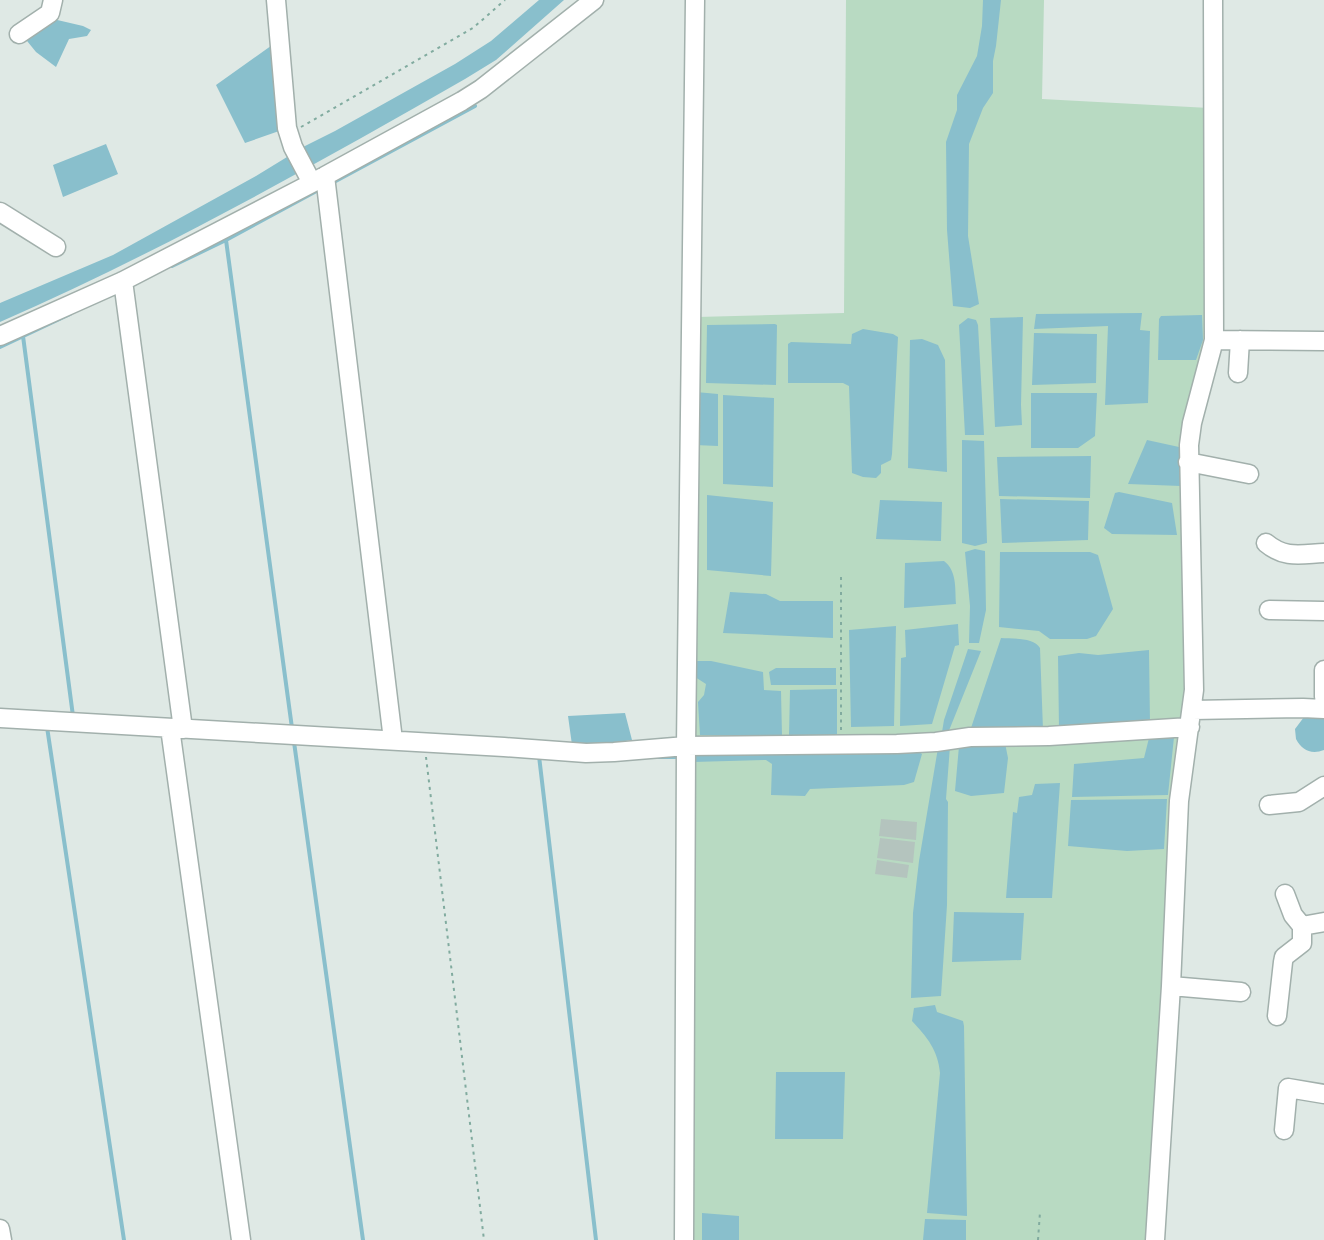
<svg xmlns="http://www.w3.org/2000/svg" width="1324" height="1240" font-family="'Open Sans',sans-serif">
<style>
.green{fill:#b8dac2}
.water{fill:#89bfcc}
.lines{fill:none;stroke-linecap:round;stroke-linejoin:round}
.stream{stroke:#89bfcc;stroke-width:4}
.building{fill:#b4c4be}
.minor-casing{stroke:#a2b0ac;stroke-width:21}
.path{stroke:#81ab9f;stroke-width:2;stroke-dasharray:3 4.5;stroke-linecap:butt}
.minor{stroke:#fff;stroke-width:18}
</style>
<rect width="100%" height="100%" fill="#dfe9e5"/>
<path class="green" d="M846,0H1044L1042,99L1209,108L1207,339L1185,420L1189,691L1185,722L947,735L692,741L697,317L844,313Z
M1182,735L1168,858L1148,1240H688L691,750Z"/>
<path class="water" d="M539,0H564L496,60L465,79C313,166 160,252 0,322V303L113,255L256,176L305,146L335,131L455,64L491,41Z
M983,0H1001L996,46L993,61V93L983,108L969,144L968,236L979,304L970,308L953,306L947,230L946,142L957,110V95L977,56L982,26Z
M53,19L83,26L91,30L87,36L69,39L56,67L36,52L23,36Z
M275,43L282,130L245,143L216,85Z
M106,144L118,174L63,197L53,165Z
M1142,313L1140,330L1150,331L1148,403L1105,405L1108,326L1034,329L1036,314Z
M1202,315L1203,340L1196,360H1158L1159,319L1161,316Z
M1023,317L1021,405L1022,425L995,427L990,318Z
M968,318L976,320L978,325L984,435H965L959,325Z
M775,324L777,325L776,385L706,383L707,325Z
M863,329L893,334L898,337L892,454L891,460L881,465V473L876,478L863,477L852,473L849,386L843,383H788V344L791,342L851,344L852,334Z
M1034,333L1097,334L1096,383L1032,385Z
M922,339L938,345L945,360L947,472L908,468L910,340Z
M696,392L718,394V446L695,445Z
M1031,393H1097L1095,436L1078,448H1031Z
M723,395L774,398L773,487L723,484Z
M962,440L984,441L987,543L975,546L962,543Z
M1147,440L1179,447L1181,486L1128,484Z
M1091,456L1090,498L999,496L997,457Z
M1119,492L1172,503L1177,535L1112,534L1104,528L1115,493Z
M707,495L773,502L771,576L707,570Z
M1000,499L1089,501L1088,540L1002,543Z
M880,500L942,502L941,541L876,539Z
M975,549L985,551L986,610L979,643H969L970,606L965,552Z
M1000,552H1090L1098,555L1113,609L1096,636L1087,639H1050L1039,631L999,627Z
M944,561C957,571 955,588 956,604L904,608L905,563Z
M730,592L766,594L780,601H833V638L723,633Z
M958,624L959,645L955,646L932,724L900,726L901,658L906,657L905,630Z
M896,626L894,726L851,727L849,630Z
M1001,638C1013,639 1034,637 1040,648L1043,730L970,731Z
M968,649L981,651L948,733L942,732L944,720Z
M1149,650L1150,724L1059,729L1058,656L1079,653L1098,655Z
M695,661H711L763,672L764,690L781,691L782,736L700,735L698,702L704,695L706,684L695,677Z
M776,668H836V685H771L769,672Z
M837,689V736H789L790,690Z
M625,713L632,740L599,745H572L568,716Z
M1324,716V750C1311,755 1302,750 1296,739L1295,729L1304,717Z
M1174,737L1168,795L1072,797L1074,764L1144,758L1149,738Z
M1005,743L1008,758L1004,793L971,796L955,791L959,746Z
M950,746L946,799L948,802L947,905L941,996L911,998L913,913L919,861L938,748Z
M693,752H919L922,754L914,782L904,785L810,789L805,796L771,795L772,764L766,760L693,762Z
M1060,783L1052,898H1006L1013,812L1017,813L1019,797L1032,795L1035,784Z
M1167,799L1164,849L1127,851L1068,846L1071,800Z
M954,912L1024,913L1021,960L952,962Z
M935,1005L937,1012L963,1021L964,1026L967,1216L927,1213L940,1073C938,1050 927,1037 912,1021L914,1008Z
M776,1072H845L843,1139H775Z
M702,1213L739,1216V1240H702Z
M925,1219L966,1220V1240H923Z"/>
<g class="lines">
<path class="stream" d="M332,183L475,106
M226,240L292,728
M172,266L226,240L322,188
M23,336L73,716
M0,347L70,314
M47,727L124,1240
M294,742L363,1240
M539,756L596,1240
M659,757H682"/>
</g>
<path class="building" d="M881,819L917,822L916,840L879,836Z
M880,838L915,842L913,863L877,858Z
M877,860L909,865L907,878L875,874Z"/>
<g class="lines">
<g class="minor-casing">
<path id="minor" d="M276,0L287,128L293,147L312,183
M19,34L50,13L53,0
M325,176L393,740
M0,212L56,247
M123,281L183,729
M0,336L123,281L312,183L462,101L481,89L594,0
M1214,340L1324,341
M1238,373L1240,340
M1188,462L1249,474
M1266,543C1285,559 1301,554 1324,553
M1269,610L1324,611
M1324,670V697
M1193,710L1303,708L1324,709
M0,718L504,747L586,753L614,752L686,746L897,744L936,742L970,737L1049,736L1190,727
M170,728L241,1240
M1269,805L1299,802L1324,786
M1285,894L1293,915L1302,926L1324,922
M1171,986L1241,992
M1277,1016L1283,962L1284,957L1302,943V926
M1284,1130L1288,1088L1324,1094
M0,1229L2,1240
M684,1240L686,746L695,0
M1155,1240L1171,986L1179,801L1194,690L1189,445L1192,423L1214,340L1213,0"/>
</g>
<path class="path" d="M301,127L473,28L505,0
M841,730V575
M426,757L484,1240
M1038,1240L1040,1212"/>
<use href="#minor" class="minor"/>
</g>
</svg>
